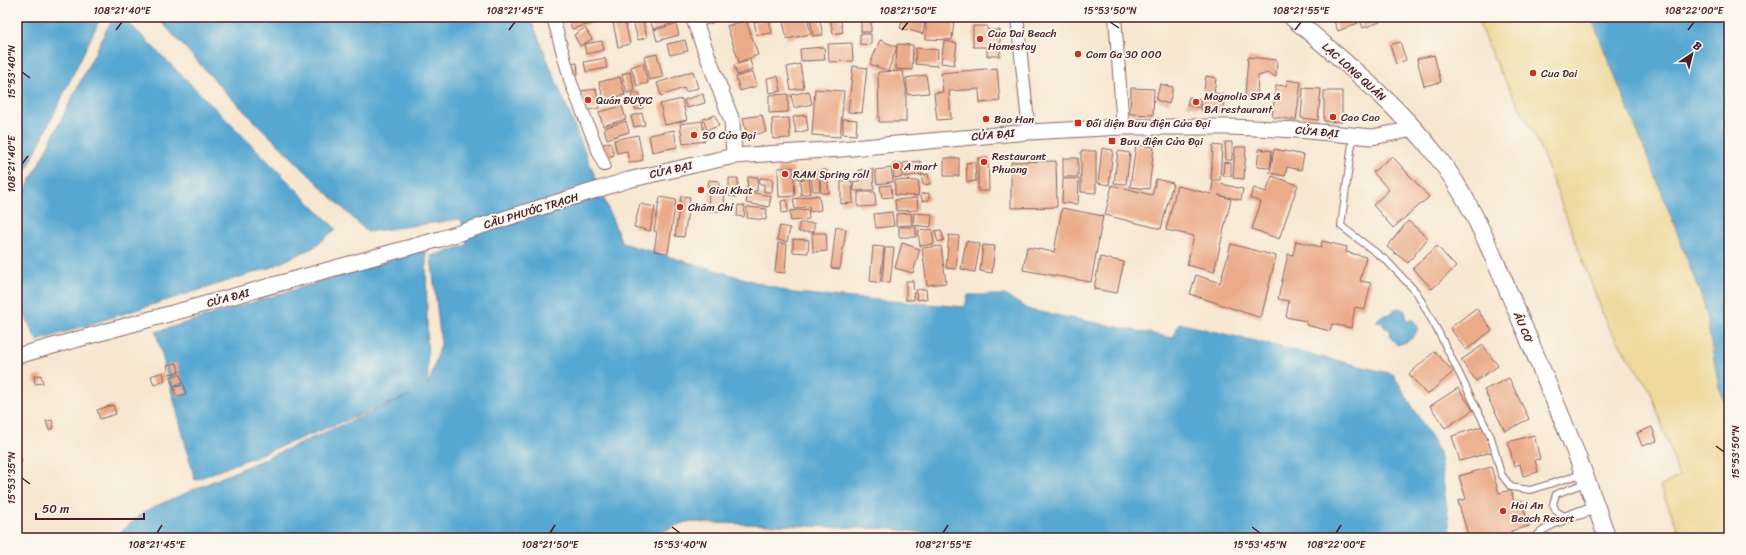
<svg xmlns="http://www.w3.org/2000/svg" width="1746" height="555" font-family="Sriracha,sans-serif">
<style>
.sand{fill:#eeda9e;stroke:#9c7c64}
.water{fill:#57a7d1;stroke:#50637e}
.building{fill:#ebab89}
.lines{fill:none;stroke-linecap:round;stroke-linejoin:round}
.service-casing{stroke:#876565;stroke-width:8}
.minor-casing{stroke:#876565;stroke-width:14}
.tertiary-casing{stroke:#876565;stroke-width:17}
.secondary-casing{stroke:#876565;stroke-width:19}
.service{stroke:#fff;stroke-width:6}
.minor{stroke:#fff;stroke-width:12}
.tertiary{stroke:#fff;stroke-width:15}
.secondary{stroke:#fff;stroke-width:17}
.ticks{fill:none;stroke:#4a1f2b;stroke-width:1.5}
.poi-dot{fill:#c8321e;stroke:#fbf7ec;stroke-width:1.5}
.labels{text-anchor:middle;dominant-baseline:central;stroke-width:3.5;stroke-linejoin:round;paint-order:stroke}
.poi-label{font-size:11px;fill:#4a1f2b;stroke:#fbf7ec;text-anchor:start}
.street-label{font-size:11px;fill:#4a1f2b;stroke:#fbf7ec}
.neatline{fill:none;stroke:#4a1f2b;stroke-width:1.5}
.ticks-label{font-size:10px;text-anchor:middle;fill:#4a1f2b}
</style>
<rect width="100%" height="100%" fill="#fbf7ec"/>
<filter id="ink" filterUnits="userSpaceOnUse"><feTurbulence type="fractalNoise" baseFrequency=".025" numOctaves="2"/><feDisplacementMap in="SourceGraphic" scale="8" xChannelSelector="R" yChannelSelector="G"/><feConvolveMatrix kernelMatrix="1 2 1 2 8 2 1 2 1" color-interpolation-filters="sRGB"/></filter>
<filter id="wash" filterUnits="userSpaceOnUse"><feTurbulence type="fractalNoise" baseFrequency=".012" numOctaves="4" result="noise"/><feDisplacementMap in="SourceGraphic" scale="16" xChannelSelector="R" yChannelSelector="G"/><feGaussianBlur stdDeviation="0.9" result="paint"/><feColorMatrix in="noise" values="0 0 0 0 0 0 0 0 0 0 0 0 0 0 0 0 0 1.4 0 .05"/><feComposite in="paint" operator="in"/></filter>
<g filter="url(#wash)">
<rect width="100%" height="100%" fill="#f7e7d1"/>
<path class="sand" d="M1476,17H1591L1661,190L1704,304L1720,392L1729,411V538H1682L1660,487L1679,476L1650,390L1607,325L1537,139L1497,66Z"/>
<path class="water" d="M17,17H101L26,171L17,165Z
M113,17H123L336,229L314,247L272,267L37,341L17,299V207Z
M157,17H530L622,243L793,293L965,307L968,295H1005L1030,310L1173,338L1179,323L1393,374L1439,451L1451,538H961L894,529L685,522L647,538H113L147,510L411,395L195,480L156,332L426,249L428,386L441,344L431,256L467,245L461,219L367,232L229,96Z
M1591,17H1729V411L1720,392L1704,304L1661,190Z
M1399,308L1405,311L1407,320H1413L1418,327C1415,339 1409,341 1397,345L1391,338L1390,329L1385,328L1382,323L1376,321L1381,316L1390,314L1394,310Z"/>
<g id="blocks">
<path class="building" d="M575,17H591L593,23L572,29L569,19Z
M612,17H624L630,44L618,47Z
M632,17H642L647,37L638,40Z
M649,17H678L680,21L653,29Z
M782,17H807L811,34L787,39Z
M810,17H819L823,35L813,36Z
M830,17H840L843,32L833,34Z
M861,17H871V32H861Z
M903,17H926L923,34L900,28Z
M926,17L954,20L952,40L926,39Z
M1332,17H1355L1358,23L1338,31Z
M1359,17H1378L1380,22L1363,28Z
M769,19L772,33L757,35L754,22Z
M746,20L758,55L739,62L727,26Z
M676,24L679,35L657,41L654,30Z
M973,26H987V30H1000V56H987V47H973Z
M585,28L592,39L580,46L574,35Z
M860,34H871V45L860,44Z
M685,40L688,51L670,55L667,44Z
M880,40L897,47L888,71L870,64Z
M602,41L604,50L586,54L584,44Z
M944,41L957,43L954,65L941,63Z
M1400,42L1406,60L1396,64L1390,45Z
M852,43L853,61L829,62L828,44Z
M897,44L913,45L912,70L896,69Z
M824,47L825,60L801,61L800,49Z
M916,48L938,50L937,66L915,64Z
M657,54L663,77L649,80L644,57Z
M1434,55L1441,82L1424,86L1417,59Z
M1248,57L1277,60L1276,77L1268,73L1258,76L1257,97L1245,96Z
M605,58L607,68L586,72L584,62Z
M750,60L753,70L737,75L734,65Z
M577,63L578,74L571,75L570,64Z
M643,63L648,83L637,86L631,67Z
M800,64L804,88L791,90L787,67Z
M853,66L867,68L862,113L848,112Z
M997,68L1000,101L980,103L979,89L949,91L951,119L937,120L934,93L943,92L941,73Z
M693,71L698,88L686,92L684,88L661,96L657,83Z
M903,71L906,90V122H879L878,72Z
M630,72L635,91L627,93L622,74Z
M753,72L757,86L740,91L736,77Z
M926,75L929,93L908,95L906,78Z
M778,76L781,91L769,93L767,78Z
M1206,76L1216,78L1214,93L1225,95L1222,113L1201,110Z
M620,77L625,95L604,100L599,82Z
M1287,80L1301,82L1296,120L1272,117L1276,85L1286,86Z
M1160,84L1173,87L1169,104L1156,100Z
M1131,88L1154,89L1153,115L1130,114Z
M1303,88L1321,89L1318,120L1301,118Z
M596,89L599,108L584,111L581,91Z
M815,89L844,91L840,137L812,135Z
M809,91L812,104L794,108L791,95Z
M1324,91H1342V122L1324,121Z
M639,92L643,108L636,110L631,94Z
M703,94L705,103L687,108L684,100Z
M788,94V112L769,113V95Z
M1189,97L1200,99L1199,108L1187,105Z
M682,99L687,120L665,125L660,104Z
M622,106L626,119L603,126L599,112Z
M642,113L645,125L634,127L631,116Z
M715,115L719,126L707,130L703,119Z
M762,115L766,132L747,136L743,118Z
M806,115L808,130L796,133L793,117Z
M789,118L790,138L773,139L772,119Z
M843,119L857,120L856,135L843,134Z
M626,121L629,132L607,139L604,128Z
M702,121L705,141L683,144L680,124Z
M674,130L677,147L652,152L649,135Z
M638,135L643,160L629,163L627,151L617,153L614,140Z
M610,142L614,155L605,158L601,145Z
M1225,142H1232V160H1226Z
M1136,145L1154,147L1149,189L1130,187Z
M1213,145L1222,146L1220,180H1211Z
M1235,147H1246L1244,179L1233,178Z
M1102,148L1113,150L1109,185L1098,183Z
M1259,149L1272,151L1270,168L1257,167Z
M1274,149L1304,155L1301,170L1287,167L1285,176L1270,173Z
M1081,151H1096V193L1081,192Z
M1118,151L1130,153L1126,184L1114,183Z
M1392,156L1429,197L1393,228L1373,205L1389,190L1373,172Z
M944,158H959V176H944Z
M978,158H988L989,191H978Z
M1063,158H1078V177H1063Z
M920,161L922,174L904,177L903,163Z
M1056,161L1057,207L1011,208V162Z
M975,162L976,181L967,182L966,163Z
M1224,162L1231,163V176H1223Z
M893,163H901L902,177L894,178Z
M793,167L795,196L779,197L778,168Z
M891,168L893,182L877,184L875,170Z
M873,169L874,190L854,191L853,182L859,181V170Z
M820,170H827L829,193H821Z
M810,171H818L820,191H813Z
M807,172L808,178L798,179L797,173Z
M928,174L930,184L923,185L921,175Z
M1272,176L1298,185L1279,239L1252,229L1261,202L1250,198L1254,188L1266,192Z
M748,177H758L757,191H747Z
M729,178H738V197L729,196Z
M760,178L773,179L772,192H764V184H759Z
M809,178L811,193L801,195L800,180Z
M1063,179H1079L1078,204L1062,203Z
M1156,179L1173,183L1161,229L1105,215L1112,185L1152,195Z
M709,180L719,181V187H708Z
M895,180L919,181L918,196L895,195Z
M841,181H852L853,203L841,204Z
M1213,182L1243,189L1241,200L1218,195L1231,199L1214,272L1187,265L1194,236L1166,230L1177,186L1211,194Z
M891,185L892,197L882,198L880,186Z
M709,189H725L724,211H708Z
M748,192L771,196L769,207L746,203Z
M858,192H875L876,206L858,207Z
M929,193V200L922,201L921,194Z
M819,195L821,210L810,212L809,206L795,209L793,199Z
M681,196L690,197L684,237L675,236Z
M660,197L676,200L668,253L654,251L657,232L654,231Z
M917,198L918,210L896,211L895,200Z
M787,200L788,212L782,213L781,201Z
M640,204L655,207L650,231L634,227Z
M738,205L745,206L744,217L737,216Z
M747,207L767,209L766,220L747,218Z
M1062,208L1103,216L1091,282L1023,270L1027,247L1054,252Z
M808,209L809,219L791,221L790,211Z
M892,212L894,226L876,228L874,214Z
M911,213L912,225L896,226V214Z
M914,213L932,214L931,227L913,225Z
M1408,221L1428,238L1408,263L1387,247Z
M799,223H814V232H799Z
M780,226L790,228L787,242L777,240Z
M836,227L846,229L840,269L831,268Z
M899,227H916V237H899Z
M932,229L934,244L920,246L918,231Z
M941,230L944,240L938,242L935,231Z
M812,233H826L827,251L813,252Z
M949,235L959,236L956,269L946,268Z
M793,239L809,240L808,253L793,252Z
M966,241L980,244L975,272L961,269Z
M1296,241L1321,247L1322,241L1347,247L1346,252L1366,257L1360,281L1371,283L1365,309L1355,307L1351,328L1332,324L1330,331L1306,325V321L1286,317L1289,301L1278,299L1288,254L1293,255Z
M778,243L787,244L785,273L775,272Z
M902,243L920,249L913,273L895,268Z
M1231,244L1276,256L1261,318L1190,294L1196,275L1220,283Z
M983,245L995,246L992,273L980,271Z
M873,246L884,247L880,283L870,281Z
M941,246L946,283L927,285L922,248Z
M1437,246L1456,267L1432,289L1413,268Z
M885,248H894L890,283L882,282Z
M1100,257L1124,262L1117,293L1094,289Z
M906,281H913L914,300H906Z
M926,289L927,299L917,300L916,290Z
M1476,308L1492,330L1466,350L1450,328Z
M1483,345L1498,366L1476,381L1461,360Z
M1435,351L1453,372L1427,395L1409,374Z
M177,363L179,372L169,374L167,365Z
M163,372L165,381L154,385L151,376Z
M180,374L183,383L173,386L170,377Z
M41,375L43,383L35,384L34,376Z
M1509,378L1529,419L1505,431L1484,390Z
M184,385L186,394L176,396L174,387Z
M1458,388L1473,410L1445,428L1430,406Z
M113,405L116,414L100,419L97,410Z
M52,420L54,428L49,430L46,421Z
M1483,426L1492,452L1460,461L1452,436Z
M1652,427L1657,441L1642,446L1637,433Z
M1534,435L1540,459L1535,460L1538,472L1523,476L1520,464L1514,466L1508,442Z
M17,443L22,462L17,463Z
M1491,467L1499,493L1511,490L1514,502L1521,500L1529,526L1511,531L1513,538H1469L1458,501L1466,499L1459,476Z"/>
</g>
</g>
<g filter="url(#ink)">
<use href="#blocks" fill-opacity="0" stroke="#876565" stroke-width="1"/>
<g class="lines">
<g class="service-casing">
<path id="service" d="M1353,136L1341,226L1387,261L1417,293L1439,333L1491,437L1501,474L1511,487L1530,490L1582,474
M1585,483L1556,494L1553,504L1556,511L1564,516L1593,505
M1535,538C1544,524 1580,515 1596,511"/>
</g>
<g class="minor-casing">
<path id="minor" d="M553,17L571,83L604,165
M1017,17L1029,132
M1115,17L1123,127
M695,21L709,17"/>
</g>
<g class="tertiary-casing">
<path id="tertiary" d="M693,17L732,121L734,156
M17,356L440,239L628,180L734,156L841,149L1029,132L1123,127H1230L1298,130L1372,137L1414,129"/>
</g>
<g class="secondary-casing">
<path id="secondary" d="M1292,17C1342,60 1395,102 1436,155C1472,200 1493,257 1516,309C1548,385 1581,460 1607,538"/>
</g>
<use href="#service" class="service"/>
<use href="#minor" class="minor"/>
<use href="#tertiary" class="tertiary"/>
<use href="#secondary" class="secondary"/>
</g>
</g>
<path class="ticks" d="M1110,22L1119,28M116,30L122,22M509,30L515,22M902,30L908,22M1295,30L1301,22M1688,30L1694,22M22,72L30,78M22,164L28,156M1716,446L1724,452M22,478L30,484M672,527L680,533M1252,527L1260,533M157,533L162,525M550,533L555,525M943,533L948,525M1336,533L1341,525"/>
<g class="poi-dot">
<circle cx="980" cy="39" r="4"/>
<circle cx="1078" cy="54" r="4"/>
<circle cx="1533" cy="73" r="4"/>
<circle cx="588" cy="100" r="4"/>
<circle cx="1196" cy="102" r="4"/>
<circle cx="1333" cy="117" r="4"/>
<circle cx="986" cy="119" r="4"/>
<rect x="1074" y="119" width="8" height="8" rx="2"/>
<circle cx="694" cy="135" r="4"/>
<rect x="1108" y="137" width="8" height="8" rx="2"/>
<circle cx="984" cy="162" r="4"/>
<circle cx="896" cy="166" r="4"/>
<circle cx="785" cy="174" r="4"/>
<circle cx="701" cy="190" r="4"/>
<circle cx="680" cy="207" r="4"/>
<circle cx="1503" cy="511" r="4"/>
</g>
<g class="labels">
<g class="poi-label">
<text x="988" y="33">Cua Dai Beach<tspan x="988" dy="13">Homestay</tspan></text>
<text x="1086" y="54">Com Ga 30 000</text>
<text x="1541" y="73">Cua Dai</text>
<text x="1204" y="96">Magnolia SPA &amp;<tspan x="1204" dy="13">BA restaurant</tspan></text>
<text x="596" y="100">Quán ĐƯỢC</text>
<text x="1341" y="117">Cao Cao</text>
<text x="994" y="119">Bao Han</text>
<text x="1086" y="123">Đối diện Bưu điện Cửa Đại</text>
<text x="702" y="135">50 Cửa Đại</text>
<text x="1120" y="141">Bưu điện Cửa Đại</text>
<text x="992" y="156">Restaurant<tspan x="992" dy="13">Phuong</tspan></text>
<text x="904" y="166">A mart</text>
<text x="793" y="174">RAM Spring roll</text>
<text x="709" y="190">Giai Khat</text>
<text x="688" y="207">Chăm Chỉ</text>
<text x="1511" y="505">Hoi An<tspan x="1511" dy="13">Beach Resort</tspan></text>
</g>
<g class="street-label">
<text transform="translate(1354 72) rotate(42)">LẠC LONG QUÂN</text>
<text transform="translate(1317 132) rotate(5)">CỬA ĐẠI</text>
<text transform="translate(993 135) rotate(-5)">CỬA ĐẠI</text>
<text transform="translate(671 170) rotate(-13)">CỬA ĐẠI</text>
<text transform="translate(531 211) rotate(-17)">CẦU PHƯỚC TRẠCH</text>
<text transform="translate(228 298) rotate(-15)">CỬA ĐẠI</text>
<text transform="translate(1523 327) rotate(67)">ÂU CƠ</text>
</g>
</g>
<rect width="1746" height="555" fill="none" stroke="#fbf7ec" stroke-width="44"/>
<g transform="translate(1692 54) rotate(35)" stroke="#fbf7ec" stroke-width="3" paint-order="stroke">
<path d="M0-3L7 15L0 10L-7 15Z" fill="#4a1f2b"/>
<text y="-6" font-size="11" font-weight="bold" text-anchor="middle" fill="#4a1f2b">B</text>
</g>
<path d="M36 513v6h108v-6" fill="none" stroke="#4a1f2b" stroke-width="2"/>
<text x="42" y="513" font-size="12" fill="#4a1f2b" stroke="#fbf7ec" stroke-width="3" paint-order="stroke">50 m</text>
<rect x="22" y="22" width="1702" height="511" class="neatline"/>
<g class="ticks-label">
<text x="122" y="14">108°21'40"E</text>
<text x="515" y="14">108°21'45"E</text>
<text x="908" y="14">108°21'50"E</text>
<text x="1110" y="14">15°53'50"N</text>
<text x="1301" y="14">108°21'55"E</text>
<text x="1694" y="14">108°22'00"E</text>
<text transform="translate(11 72) rotate(-90)" y="4">15°53'40"N</text>
<text transform="translate(11 164) rotate(-90)" y="4">108°21'40"E</text>
<text transform="translate(1735 452) rotate(-90)" y="4">15°53'50"N</text>
<text transform="translate(11 478) rotate(-90)" y="4">15°53'35"N</text>
<text x="157" y="548">108°21'45"E</text>
<text x="550" y="548">108°21'50"E</text>
<text x="680" y="548">15°53'40"N</text>
<text x="943" y="548">108°21'55"E</text>
<text x="1260" y="548">15°53'45"N</text>
<text x="1336" y="548">108°22'00"E</text>
</g>
</svg>
